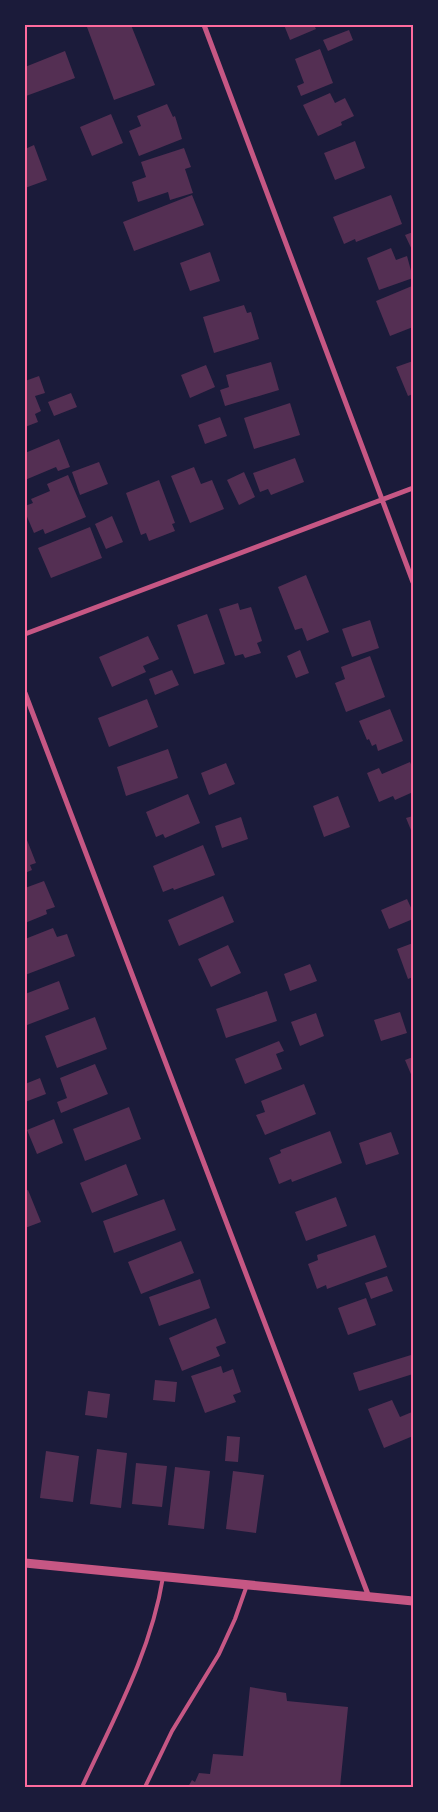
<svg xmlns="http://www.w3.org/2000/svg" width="438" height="1812" font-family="Barlow,sans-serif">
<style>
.building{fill:#542f53}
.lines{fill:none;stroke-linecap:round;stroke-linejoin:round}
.service{stroke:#c65784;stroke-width:4}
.minor{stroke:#c65784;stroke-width:5}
.tertiary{stroke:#c65784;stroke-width:9}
.neatline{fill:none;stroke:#ff6b9d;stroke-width:2}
</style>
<rect width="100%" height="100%" fill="#1b1b3a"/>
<path class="building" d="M93,25H131L155,85L114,100L87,27Z
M284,25H314L316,29L290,40Z
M349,30L353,40L328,51L323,40Z
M320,49L333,83L301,96L297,86L304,83L295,59Z
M65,51L75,78L26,96L25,67Z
M330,93L335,103L345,98L354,116L341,122L342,125L318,136L303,105Z
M167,104L173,117L175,116L182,139L139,156L129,131L141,126L137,116Z
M111,114L123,143L92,156L80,127Z
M355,141L365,168L335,180L324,153Z
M34,145L47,180L25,188V149Z
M184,148L191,167L185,169L193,193L170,200L168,192L138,202L132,182L146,177L141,162Z
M192,195L204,225L134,251L123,222Z
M391,195L402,224L356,242L355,239L344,244L333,217Z
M413,232V252L405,235Z
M391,248L396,260L407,256L413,278L379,290L367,258Z
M210,252L220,281L190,291L180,263Z
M412,286L413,327L390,336L376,301Z
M244,305L247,313L251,312L259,339L214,353L203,317Z
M413,361V394L408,396L396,367Z
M271,362L279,390L225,406L220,390L229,387L226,375Z
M206,365L215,387L190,398L181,375Z
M39,376L45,393L35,396L41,411L35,414L38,422L25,427V381Z
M71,393L77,407L54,416L48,402Z
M290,403L300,435L254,449L244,418Z
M220,417L227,436L205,444L198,425Z
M59,439L70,467L58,471L56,467L25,480V453Z
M295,458L304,482L271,495L268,489L260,492L253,473Z
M99,462L108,484L80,495L72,472Z
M194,467L201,484L212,480L224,509L190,523L171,476Z
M244,472L255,497L239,505L227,480Z
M68,475L86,517L45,534L43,529L34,533L25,512V506L33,503L31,499L50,491L47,484Z
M159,480L175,523L172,524L175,531L149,541L146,533L141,535L126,493Z
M112,516L123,542L106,549L95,524Z
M90,527L102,558L51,578L38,548Z
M306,575L329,632L307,641L302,628L295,630L278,587Z
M238,603L240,610L251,607L262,641L257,643L261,653L245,658L243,654L235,656L219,609Z
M207,614L225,664L194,674L177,625Z
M370,620L379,648L352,657L342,629Z
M148,636L159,659L143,666L146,672L112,687L99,657Z
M300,650L309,673L296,678L287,656Z
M370,656L385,697L346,712L335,683L345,679L341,667Z
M172,670L179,685L155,695L149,679Z
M147,699L158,727L109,747L98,718Z
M390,709L403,741L378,751L376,744L372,746L369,739L367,740L359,721Z
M168,749L178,778L126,796L117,767Z
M410,762L413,769V792L395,800L393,796L379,802L367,773L379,768L382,774Z
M226,763L235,784L209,795L201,773Z
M188,794L200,823L165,838L163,834L156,837L146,812Z
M338,796L350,827L324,837L313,806Z
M413,816V835L406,818Z
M241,817L248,839L222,848L215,826Z
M25,835L36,863L30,865L32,870L25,873Z
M203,845L215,875L174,890L173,888L163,892L153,866Z
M44,881L55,907L46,910L47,914L25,923V888Z
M223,896L234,922L179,946L168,920Z
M407,899L413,912V919L389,929L381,910Z
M53,928L57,937L67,934L75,956L25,975V939Z
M413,943V977L408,979L397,949Z
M228,945L241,973L211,987L198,959Z
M310,964L317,981L290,991L284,974Z
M59,981L69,1009L27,1025L25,1018V994Z
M267,991L277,1021L226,1038L216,1009Z
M400,1012L407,1033L381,1041L374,1020Z
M316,1013L324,1036L300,1046L291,1022Z
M95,1017L107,1049L57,1068L45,1036Z
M279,1041L284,1051L276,1054L282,1069L245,1084L235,1059Z
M413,1057V1079L405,1060Z
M95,1064L108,1094L61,1113L57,1102L67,1098L60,1078Z
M40,1078L46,1094L25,1102V1084Z
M304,1084L316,1114L265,1135L256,1115L265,1112L261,1101Z
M129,1107L141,1139L85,1161L73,1129Z
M54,1119L63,1143L37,1154L27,1130Z
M330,1131L342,1163L292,1182L291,1179L279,1184L269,1158L281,1153L280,1150Z
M391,1132L399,1154L366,1165L359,1143Z
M126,1164L138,1195L92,1213L80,1183Z
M28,1190L41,1222L25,1228V1191Z
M336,1197L347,1226L306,1241L295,1212Z
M164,1199L176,1230L114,1253L103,1221Z
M375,1235L387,1267L327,1289L326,1285L317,1289L308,1264L318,1260L317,1255Z
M181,1241L194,1273L141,1294L128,1262Z
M387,1276L393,1291L371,1299L365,1283Z
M200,1279L210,1308L159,1326L149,1297Z
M366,1298L376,1325L348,1335L338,1308Z
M216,1318L226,1343L216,1347L220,1356L182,1371L169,1338Z
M411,1355L413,1374L359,1391L353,1373Z
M221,1366L223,1373L233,1369L241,1392L233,1395L236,1402L205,1413L191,1376Z
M155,1380L177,1382L175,1402L153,1400Z
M88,1391L110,1394L107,1418L85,1415Z
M392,1400L400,1417L412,1412L413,1436L384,1448L368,1409Z
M227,1436L240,1437L238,1462L225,1461Z
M97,1449L127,1453L121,1508L90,1504Z
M46,1451L79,1456L73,1502L40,1498Z
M136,1463L167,1466L162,1507L132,1504Z
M175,1467L210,1471L204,1529L168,1525Z
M233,1471L264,1475L256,1533L226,1529Z
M250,1687L286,1693L287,1701L348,1707L340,1787H188L192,1780L195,1782L199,1773L210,1774L213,1754L243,1756Z"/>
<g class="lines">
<path class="service" d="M82,1787C114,1718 151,1652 163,1577
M145,1787L172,1731L219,1654L235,1619L247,1585"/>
<path class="minor" d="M204,25L413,582
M25,634L413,488
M25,693L369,1597"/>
<path class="tertiary" d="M25,1563L413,1601"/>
</g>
<rect width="438" height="1812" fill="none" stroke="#1b1b3a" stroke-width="52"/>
<rect x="26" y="26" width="386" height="1760" class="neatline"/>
</svg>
